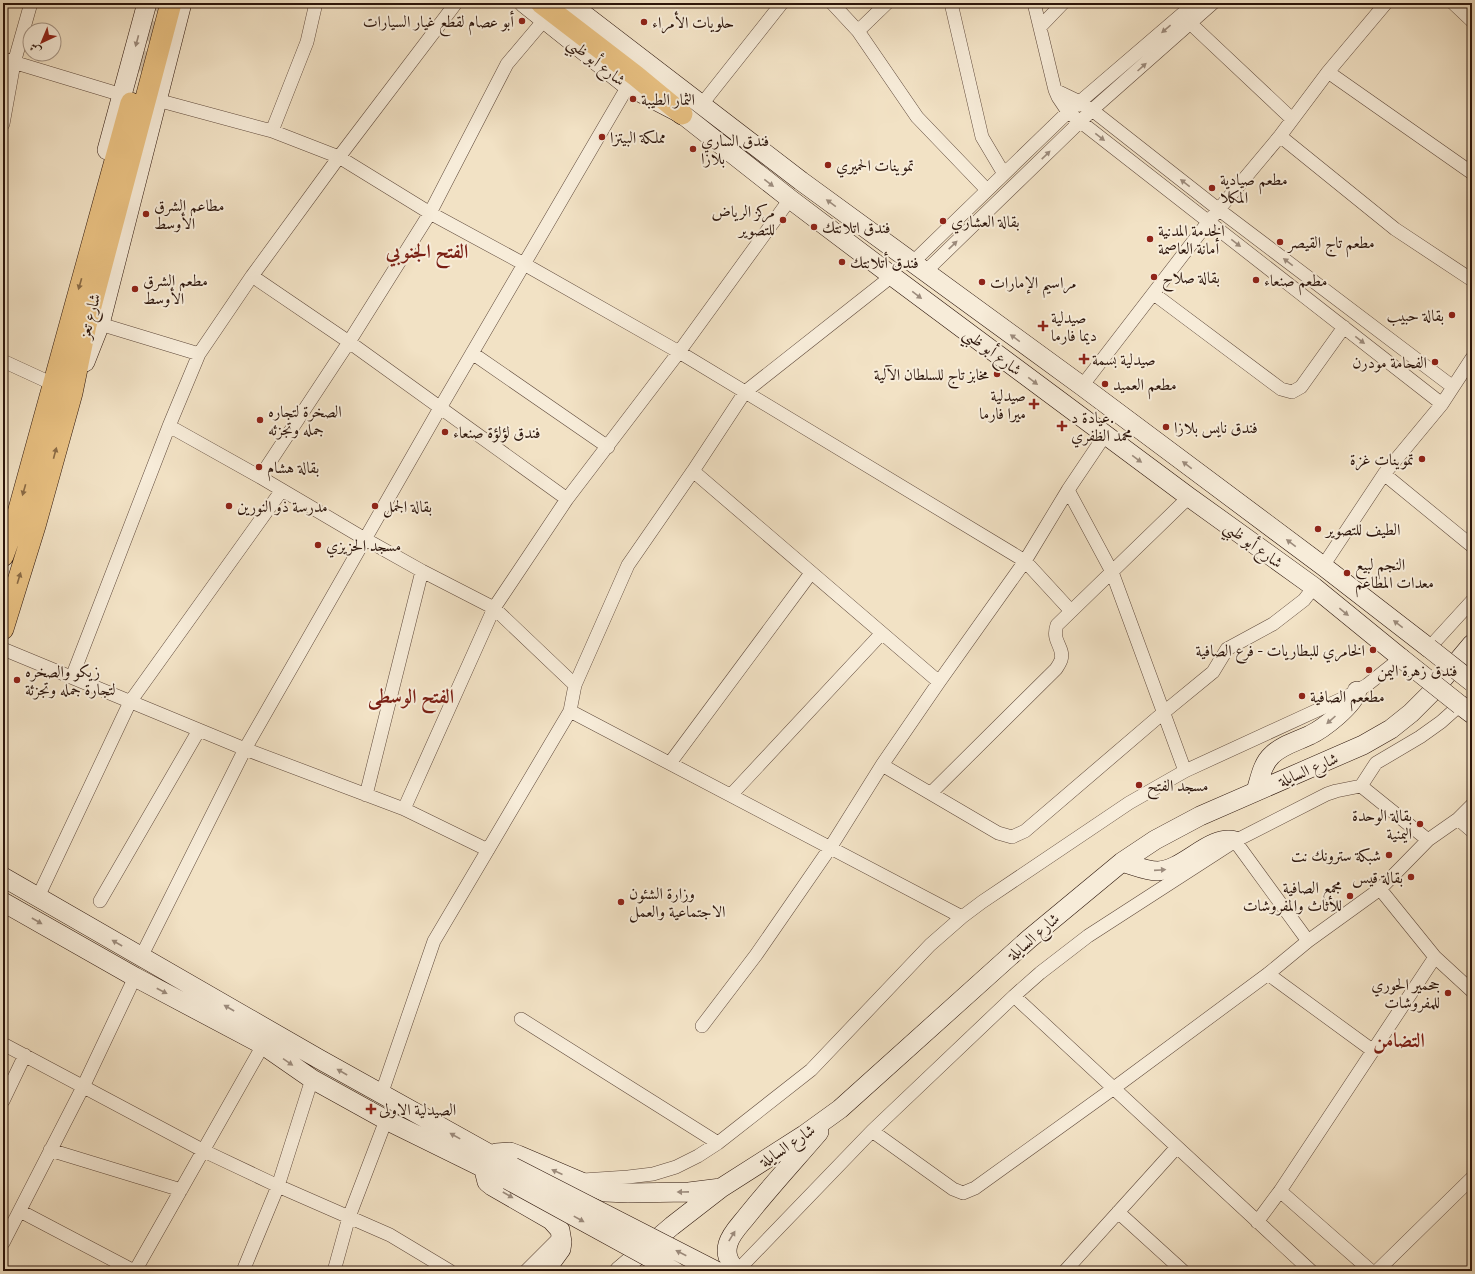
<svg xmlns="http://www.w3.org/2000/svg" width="1475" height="1274" font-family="'Gentium Book Plus',Amiri,serif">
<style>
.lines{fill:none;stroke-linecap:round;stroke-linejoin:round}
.primary-tunnel{stroke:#d4c3a9;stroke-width:21;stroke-dasharray:21 10;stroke-linecap:butt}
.street-casing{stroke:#5e483a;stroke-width:14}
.secondary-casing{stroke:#2c150b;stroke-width:20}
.primary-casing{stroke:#2c150b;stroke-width:22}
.street{stroke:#f7ecd9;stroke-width:13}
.secondary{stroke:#f7ecd9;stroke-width:19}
.primary{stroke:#e9c182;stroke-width:21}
.secondary-bridge-casing{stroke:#2c150b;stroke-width:20;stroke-linecap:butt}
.secondary-bridge{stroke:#f7ecd9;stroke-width:19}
.oneway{fill:#9c8b7c}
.oneway2{fill:#8a6b46}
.poi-dot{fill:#8f2418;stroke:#f7ecd9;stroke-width:1.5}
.labels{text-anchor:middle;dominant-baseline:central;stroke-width:4;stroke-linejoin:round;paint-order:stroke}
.poi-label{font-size:16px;fill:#2c150b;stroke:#f7ecd9;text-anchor:start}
.street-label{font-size:16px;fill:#2c150b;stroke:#f7ecd9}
.district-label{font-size:20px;font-weight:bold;fill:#7a1f14;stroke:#f7ecd9}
</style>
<rect width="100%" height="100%" fill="#f2e2c5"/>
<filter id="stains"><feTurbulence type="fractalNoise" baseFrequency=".005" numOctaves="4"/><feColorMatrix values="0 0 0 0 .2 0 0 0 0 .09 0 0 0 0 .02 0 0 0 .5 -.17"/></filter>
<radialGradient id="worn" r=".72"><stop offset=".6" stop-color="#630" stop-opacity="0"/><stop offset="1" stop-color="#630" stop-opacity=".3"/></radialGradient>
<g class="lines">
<path class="primary-tunnel" d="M139,71L158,3"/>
<g class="street-casing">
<path id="street" d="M832,3L858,31L917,117L987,190
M951,3L982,137L1004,174
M1034,3L1055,90L1058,97L1068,112L1442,404
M1453,3L1472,21
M1190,23L1292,119
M1040,27L1063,3
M858,31L887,3
M3,59L122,95
M1328,72L1472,173
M1055,90L1080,102L1092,110L1218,209L1453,387
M157,100L272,131L339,157L430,213L524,264L679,352L1025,561L1071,611
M702,104L782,3
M3,124L14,63L31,3
M272,131L307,42L316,3
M1280,136L1395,229L1472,280
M913,262L1068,112L1195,3
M925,272L1092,110L1213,3
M252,276L349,342L567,499
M1154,294L1281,389L1292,392L1301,387L1344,327
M100,324L199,354
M472,353L608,447
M3,361L53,384
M1082,386L1209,221L1280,136L1328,72L1386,3
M169,426L260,477L365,539L422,571L494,608L575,685
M693,471L939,682
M1384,474L1472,546
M260,477L349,342L430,213L507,64L545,19
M1068,490L1112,572L1185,771
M1323,566L1384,474L1442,404L1472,358
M1429,648L1472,601
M3,649L245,749L404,809L488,850
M72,677L169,426L199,354L252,276L339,157L456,3
M570,711L962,917
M670,763L811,573
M882,765L998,833L1012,837L1025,831L1163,713L1213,672L1227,649L1273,624L1304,600L1314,587
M1361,786L1428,840
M931,793L1056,669C1058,666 1060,663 1061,660C1065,647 1051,642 1057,625L1189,497
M366,795L422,571
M731,795L882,633
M404,809L494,608L567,499L679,352L790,199
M1458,819L1472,831
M1235,841L1308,941
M1380,889L1435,957
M38,897L130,702L282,490
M100,901L199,730
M141,957L245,749L440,408L628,86
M1268,974L1372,1050
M1014,996L1311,1271
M521,1019L718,1143
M702,1026L756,955L830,848L882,765L939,682L1025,561L1068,490L1105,435
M3,1044L204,1151L278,1186L390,1235L450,1271
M381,1095L434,941L570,711L575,685L628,565L693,471L745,392L892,276
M3,1101L25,1055
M872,1131L953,1189L963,1193L975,1188L1114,1088L1268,974L1308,941L1380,889L1428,840L1458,819L1472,805
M50,1150L181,1190
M583,1180L628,1177L653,1174L676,1167L698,1156L718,1143L811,1070L930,945L962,917L982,902L1129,803L1185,771L1346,697L1367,685L1401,658
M1280,1191L1371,1271
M20,1211L134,1271
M1118,1212L1183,1271
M1257,1222L1280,1191L1435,957L1472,991
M3,1243L83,1087L135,977
M135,1271L263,1045
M243,1271L278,1186L312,1079
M334,1271L349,1217L386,1120
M526,1271L562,1235
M737,1271L872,1131L1014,996L1040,973L1088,936L1235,841L1327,794L1336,791L1361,786L1376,763L1420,737L1441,722L1460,705
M1065,1271L1177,1147
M1377,1271L1472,1178"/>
</g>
<g class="secondary-casing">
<path id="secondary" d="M524,3L628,86L682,114L790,199L892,276L1189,497L1314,587L1401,658
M569,3L801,181L1082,386L1323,566L1429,648
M107,150L147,3
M85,362L100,324L182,3
M1460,705L1472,714
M1256,791C1260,779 1262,764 1272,755C1282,745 1298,741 1310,735C1323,729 1354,705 1357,691
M1122,862C1133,865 1146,871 1158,871C1184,870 1210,834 1235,841
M3,877L319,1059L513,1167
M3,902L135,977L263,1045L312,1079L386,1120L508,1180
M496,1153L510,1152L518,1155L605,1192L628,1193L689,1192L721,1188
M484,1170L487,1182L492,1186L551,1220L560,1230L562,1242L561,1249L545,1271
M619,1271L672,1226L721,1188L804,1135L840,1109L1029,939L1122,862L1155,840L1200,816L1363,745L1391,729L1411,713L1431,693L1472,644
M737,1271C729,1263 725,1255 728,1244C731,1233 741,1224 747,1216C770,1187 795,1160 819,1132"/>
</g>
<g class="primary-casing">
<path id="primary" d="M541,3L636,76L682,114
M3,556L16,520L131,103
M3,629L35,526L72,393L86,325L171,3"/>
</g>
<use href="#street" class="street"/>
<use href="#secondary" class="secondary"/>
<use href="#primary" class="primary"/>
<g class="secondary-bridge-casing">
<path id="secondary-bridge" d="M1429,648L1472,682
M1401,658L1460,705
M513,1167L716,1271
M508,1180L674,1271"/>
</g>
<use href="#secondary-bridge" class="secondary-bridge"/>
</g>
<defs><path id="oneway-solid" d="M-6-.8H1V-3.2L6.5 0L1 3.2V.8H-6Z"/></defs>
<g class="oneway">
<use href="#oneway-solid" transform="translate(1166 29) rotate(140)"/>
<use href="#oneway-solid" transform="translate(137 41) rotate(105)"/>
<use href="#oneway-solid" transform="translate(1142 67) rotate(-42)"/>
<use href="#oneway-solid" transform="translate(1100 137) rotate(38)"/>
<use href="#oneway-solid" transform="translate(1046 155) rotate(-44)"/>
<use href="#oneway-solid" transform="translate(769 183) rotate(38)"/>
<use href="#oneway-solid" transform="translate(1185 183) rotate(-142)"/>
<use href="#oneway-solid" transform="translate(831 203) rotate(-144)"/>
<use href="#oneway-solid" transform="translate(1236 243) rotate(38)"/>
<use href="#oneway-solid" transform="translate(953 245) rotate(-44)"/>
<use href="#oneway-solid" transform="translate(1288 262) rotate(-143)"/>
<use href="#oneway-solid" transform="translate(917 295) rotate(37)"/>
<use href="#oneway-solid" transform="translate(1015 338) rotate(-144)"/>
<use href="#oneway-solid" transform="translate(1360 340) rotate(38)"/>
<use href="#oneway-solid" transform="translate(1033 381) rotate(37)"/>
<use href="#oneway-solid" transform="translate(1137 459) rotate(36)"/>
<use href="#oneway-solid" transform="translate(1187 465) rotate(-143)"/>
<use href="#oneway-solid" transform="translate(1291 543) rotate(-143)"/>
<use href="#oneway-solid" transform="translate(1344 612) rotate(39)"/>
<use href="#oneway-solid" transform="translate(1398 624) rotate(-142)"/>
<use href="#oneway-solid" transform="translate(1331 720) rotate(138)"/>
<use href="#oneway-solid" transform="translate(1160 870) rotate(-4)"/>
<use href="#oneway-solid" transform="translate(37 921) rotate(30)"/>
<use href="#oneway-solid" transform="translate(117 943) rotate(-150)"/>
<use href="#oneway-solid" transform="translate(162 991) rotate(28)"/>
<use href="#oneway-solid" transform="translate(229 1008) rotate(-150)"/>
<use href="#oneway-solid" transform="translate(288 1062) rotate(34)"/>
<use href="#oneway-solid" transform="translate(342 1072) rotate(-150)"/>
<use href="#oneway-solid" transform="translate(455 1136) rotate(-151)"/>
<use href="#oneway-solid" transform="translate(557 1172) rotate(-156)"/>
<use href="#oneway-solid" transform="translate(683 1192) rotate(179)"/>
<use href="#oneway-solid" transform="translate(508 1195) rotate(30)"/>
<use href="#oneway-solid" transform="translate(579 1219) rotate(29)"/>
<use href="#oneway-solid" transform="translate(732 1236) rotate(-58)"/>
<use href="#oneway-solid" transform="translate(681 1253) rotate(-153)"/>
</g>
<g class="oneway2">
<use href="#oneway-solid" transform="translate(80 284) rotate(106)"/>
<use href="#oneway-solid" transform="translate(55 453) rotate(-75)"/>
<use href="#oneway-solid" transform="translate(24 490) rotate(106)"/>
<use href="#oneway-solid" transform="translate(19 578) rotate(-73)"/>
</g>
<g class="poi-dot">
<circle cx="522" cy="21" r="4"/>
<circle cx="644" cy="22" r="4"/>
<circle cx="633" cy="99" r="4"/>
<circle cx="602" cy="137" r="4"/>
<circle cx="693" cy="149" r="4"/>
<circle cx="828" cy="165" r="4"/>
<circle cx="1212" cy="188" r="4"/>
<circle cx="146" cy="214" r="4"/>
<circle cx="783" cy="220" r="4"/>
<circle cx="943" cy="221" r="4"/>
<circle cx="814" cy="227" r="4"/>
<circle cx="1150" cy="239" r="4"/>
<circle cx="1280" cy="242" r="4"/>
<circle cx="842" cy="262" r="4"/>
<circle cx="1154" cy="277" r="4"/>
<circle cx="1256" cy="280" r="4"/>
<circle cx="982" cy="282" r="4"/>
<circle cx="135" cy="289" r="4"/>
<circle cx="1452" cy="315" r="4"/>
<path d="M1041 320h4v4h4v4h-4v4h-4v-4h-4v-4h4z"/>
<path d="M1082 353h4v4h4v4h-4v4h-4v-4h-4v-4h4z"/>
<circle cx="1435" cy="362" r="4"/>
<circle cx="997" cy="374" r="4"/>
<circle cx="1105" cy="384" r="4"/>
<path d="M1032 398h4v4h4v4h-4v4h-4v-4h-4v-4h4z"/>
<circle cx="260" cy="420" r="4"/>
<path d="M1060 420h4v4h4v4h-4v4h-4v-4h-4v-4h4z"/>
<circle cx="1166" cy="427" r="4"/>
<circle cx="445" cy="432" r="4"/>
<circle cx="1422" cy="459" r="4"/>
<circle cx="259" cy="467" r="4"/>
<circle cx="229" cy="506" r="4"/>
<circle cx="375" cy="506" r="4"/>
<circle cx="1318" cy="529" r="4"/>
<circle cx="318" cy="545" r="4"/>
<circle cx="1347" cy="573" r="4"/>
<circle cx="1373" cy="650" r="4"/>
<circle cx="1369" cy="670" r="4"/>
<circle cx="17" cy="680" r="4"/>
<circle cx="1302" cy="696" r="4"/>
<circle cx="1139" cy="785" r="4"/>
<circle cx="1420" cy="824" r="4"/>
<circle cx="1389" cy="855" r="4"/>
<circle cx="1411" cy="877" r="4"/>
<circle cx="1350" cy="896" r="4"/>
<circle cx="621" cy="902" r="4"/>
<circle cx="1448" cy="993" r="4"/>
<path d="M369 1103h4v4h4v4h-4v4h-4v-4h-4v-4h4z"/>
</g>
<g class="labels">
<g class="poi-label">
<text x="514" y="21" text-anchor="end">أبو عصام لقطع غيار السيارات</text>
<text x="652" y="22">حلويات الأمراء</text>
<text x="641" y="99">الثمار الطيبة</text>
<text x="610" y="137">مملكة البيتزا</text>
<text x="701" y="140">فندق الساري<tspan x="701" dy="18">بلازا</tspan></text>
<text x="836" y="165">تموينات الحميري</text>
<text x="1220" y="179">مطعم صيادية<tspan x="1220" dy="18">المكلا</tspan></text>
<text x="154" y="205">مطاعم الشرق<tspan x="154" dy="18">الأوسط</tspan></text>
<text x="775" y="211" text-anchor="end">مركز الرياض<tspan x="775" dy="18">للتصوير</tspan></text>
<text x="951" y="221">بقالة العشاري</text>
<text x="822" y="227">فندق اتلانتك</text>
<text x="1158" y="230">الخدمة المدنية<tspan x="1158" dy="18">أمانة العاصمة</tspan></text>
<text x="1288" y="242">مطعم تاج القيصر</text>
<text x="850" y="262">فندق أتلانتك</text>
<text x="1162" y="277">بقالة صلاح</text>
<text x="143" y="280">مطعم الشرق<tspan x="143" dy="18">الأوسط</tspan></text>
<text x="1264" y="280">مطعم صنعاء</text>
<text x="990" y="282">مراسيم الإمارات</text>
<text x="1444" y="315" text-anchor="end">بقالة حبيب</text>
<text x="1051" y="317">صيدلية<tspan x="1051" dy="18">ديما فارما</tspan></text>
<text x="1092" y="359">صيدلية بسمة</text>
<text x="1427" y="362" text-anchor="end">الفحامة مودرن</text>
<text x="989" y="374" text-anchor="end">مخابز تاج للسلطان الآلية</text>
<text x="1113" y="384">مطعم العميد</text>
<text x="1026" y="395" text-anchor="end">صيدلية<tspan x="1026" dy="18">ميرا فارما</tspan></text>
<text x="268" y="411">الصخرة لتجاره<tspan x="268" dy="18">جمله وتجزئه</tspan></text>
<text x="1071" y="417">عيادة د.<tspan x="1071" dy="18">محمد الظفري</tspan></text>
<text x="1174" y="427">فندق نايس بلازا</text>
<text x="453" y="432">فندق لؤلؤة صنعاء</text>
<text x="1414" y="459" text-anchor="end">تموينات غزة</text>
<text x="267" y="467">بقالة هشام</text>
<text x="237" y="506">مدرسة ذو النورين</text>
<text x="383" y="506">بقالة الجمل</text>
<text x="1326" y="529">الطيف للتصوير</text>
<text x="326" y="545">مسجد الحزيزي</text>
<text x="1355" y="564">النجم لبيع<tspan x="1355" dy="18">معدات المطاعم</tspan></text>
<text x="1365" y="650" text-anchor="end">الخامري للبطاريات - فرع الصافية</text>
<text x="1377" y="670">فندق زهرة اليمن</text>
<text x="25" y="671">زيكو والصخره<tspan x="25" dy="18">لتجارة جمله وتجزئة</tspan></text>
<text x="1310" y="696">مطععم الصافية</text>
<text x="1147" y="785">مسجد الفتح</text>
<text x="1412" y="815" text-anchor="end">بقالة الوحدة<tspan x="1412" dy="18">اليمنية</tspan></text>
<text x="1381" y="855" text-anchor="end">شبكة سترونك نت</text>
<text x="1403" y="877" text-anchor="end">بقالة قيس</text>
<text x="1342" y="887" text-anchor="end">مجمع الصافية<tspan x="1342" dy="18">للأثاث والمفروشات</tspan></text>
<text x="629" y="893">وزارة الشئون<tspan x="629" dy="18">الاجتماعية والعمل</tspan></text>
<text x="1440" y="984" text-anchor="end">جحمير الحوري<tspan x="1440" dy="18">للمفروشات</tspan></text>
<text x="379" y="1109">الصيدلية الاولى</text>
</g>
<g class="street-label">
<text transform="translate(597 61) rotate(38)">شارع أبو ظبي</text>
<text transform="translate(89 316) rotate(-76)">شارع تعز</text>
<text transform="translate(993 351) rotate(37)">شارع أبو ظبي</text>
<text transform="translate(1254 544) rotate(36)">شارع أبو ظبي</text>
<text transform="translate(1308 769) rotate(-23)">شارع السايلة</text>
<text transform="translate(1033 936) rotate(-41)">شارع السايلة</text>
<text transform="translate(787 1145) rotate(-34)">شارع السايلة</text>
</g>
<g class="district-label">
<text x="427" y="250">الفتح الجنوبي</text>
<text x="411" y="695">الفتح الوسطى</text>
<text x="1399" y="1039">التضامن</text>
</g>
</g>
<rect width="1475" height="1274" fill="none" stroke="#f2e2c5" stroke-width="16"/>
<rect x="4" y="4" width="1467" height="1266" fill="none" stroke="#2c150b" stroke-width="2"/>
<rect x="8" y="8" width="1459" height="1258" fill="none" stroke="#2c150b"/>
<g transform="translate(42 42) rotate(224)"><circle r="19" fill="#f7ecd9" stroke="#a69687"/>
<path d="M0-3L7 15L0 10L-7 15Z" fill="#8f2418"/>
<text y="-6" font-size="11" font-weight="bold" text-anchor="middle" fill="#2c150b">ش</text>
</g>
<rect width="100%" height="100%" filter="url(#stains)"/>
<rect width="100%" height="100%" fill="url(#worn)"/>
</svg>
